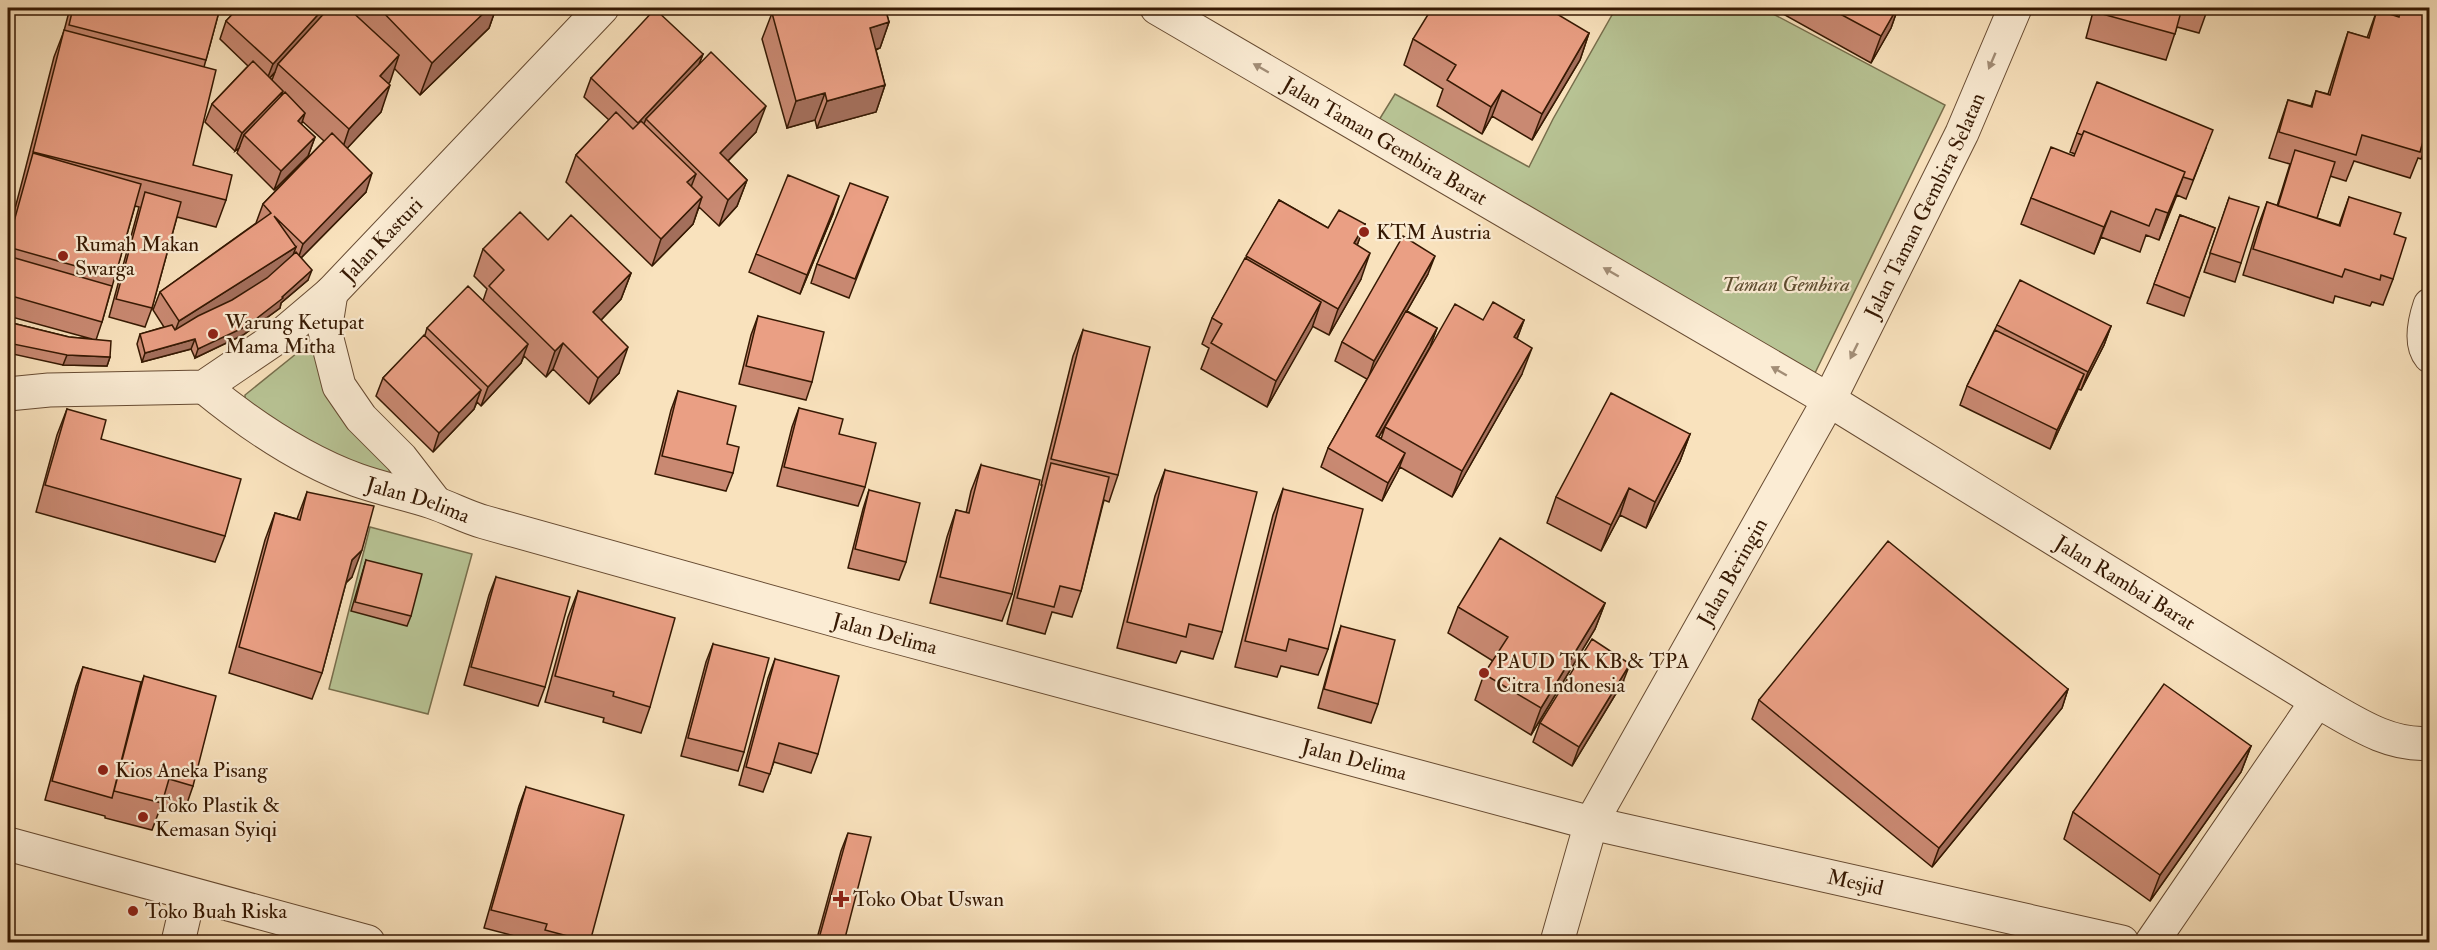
<svg xmlns="http://www.w3.org/2000/svg" width="2437" height="950" font-family="'IM FELL Double Pica',serif">
<style>
.green{fill:#b8c495;stroke:#776e4c;stroke-width:1.5}
.lines{fill:none;stroke-linecap:round;stroke-linejoin:round}
.minor-casing{stroke:#674b32;stroke-width:35}
.minor{stroke:#fbecd4;stroke-width:33}
.wall{fill:#c98972;stroke:#361903;stroke-width:1.5;fill-rule:evenodd}
.shaded-wall{fill:#a46f5c;stroke:#361903;stroke-width:1.5}
.building{fill:#ea9f84;stroke:#361903;stroke-width:1.5}
.oneway{fill:#a28d76}
.poi-dot{fill:#8f2418;stroke:#fbecd4;stroke-width:2}
.labels{text-anchor:middle;dominant-baseline:central;stroke-width:4.5;stroke-linejoin:round;paint-order:stroke}
.street-label{font-size:21px;fill:#361903;stroke:#fbecd4}
.poi-label{font-size:21px;fill:#361903;stroke:#fbecd4;text-anchor:start}
.park-label{font-size:21px;font-style:italic;fill:#5d4c2f;stroke:#fbecd4}
</style>
<rect width="100%" height="100%" fill="#f9e2bd"/>
<filter id="stains"><feTurbulence type="fractalNoise" baseFrequency=".00333" numOctaves="4"/><feColorMatrix values="0 0 0 0 .2 0 0 0 0 .09 0 0 0 0 .02 0 0 0 .5 -.17"/></filter>
<radialGradient id="worn" r=".72"><stop offset=".6" stop-color="#630" stop-opacity="0"/><stop offset="1" stop-color="#630" stop-opacity=".3"/></radialGradient>
<path class="green" d="M1616,8H1762L1945,105L1815,373L1374,128L1395,94L1529,167L1553,119Z
M312,341L393,468L389,475L340,459L275,420L245,399V395Z
M370,527L472,554L428,714L329,689Z"/>
<g class="lines">
<g class="minor-casing">
<g id="minor">
<path id="s1" d="M1157,8L1829,400L2317,701C2351,720 2388,747 2430,743"/>
<path d="M331,293L325,331L339,386L361,418L401,458L435,502"/>
<path d="M2430,305C2425,320 2419,343 2430,356"/>
<path id="s2" d="M204,387C249,424 302,460 357,480C382,489 408,494 432,502C450,508 466,517 484,522L871,630L1591,823L2122,942"/>
<path id="s3" d="M8,394L49,390L204,387L285,332L331,293L602,8"/>
<path d="M8,844L368,942"/>
<path d="M178,942L189,895"/>
<path id="s4" d="M1557,942L1591,823L1829,400L1962,133L2015,8"/>
<path d="M2152,942L2317,701"/>
</g>
</g>
<use href="#minor" class="minor"/>
</g>
<path class="wall" d="M70,8H220L204,67L193,165L226,200L216,227L177,217L152,308L145,327L109,317L139,207L135,206L102,322L96,340L110,357L107,366L63,365L8,353V322L69,337L92,339L8,316V235L23,178L54,57L64,31Z
M239,8H496L489,28L420,95L394,68L388,83L381,112L347,148L366,192L301,258L308,280L281,303L280,308L243,335L195,358L191,349L142,362L137,344L140,334L164,327L153,310L160,292L256,223L263,204L324,141L302,121L301,124L315,137L308,156L274,190L237,153L239,148L235,151L205,122L212,104L248,66L220,39L226,21ZM275,72L272,80L270,78Z
M784,8H885L889,22L880,48L876,50L885,85L876,112L817,128L815,120L787,128L762,39L772,13L785,9Z
M1777,8H1898L1891,28L1871,63L1776,10Z
M2094,8H2208L2199,33L2177,27L2166,60L2086,38Z
M2400,8H2430V136L2421,159L2418,158L2410,178L2354,161L2346,181L2330,176L2317,218L2339,225L2349,197L2394,234L2393,279L2383,305L2372,302L2370,306L2335,296L2333,303L2243,275L2257,229L2267,202L2277,206L2290,164L2269,158L2279,127L2288,100L2311,106L2316,91L2328,94L2339,59L2348,32L2367,38L2377,10L2397,16Z
M1589,33L1580,60L1532,140L1492,116L1482,134L1437,106L1443,89L1404,65L1413,39Z
M703,54L699,64L756,132L728,161L747,180L737,206L719,226L699,207L693,224L652,266L566,182L576,155L609,120L584,97L591,78Z
M2077,133L2206,148L2186,199L2177,195L2159,240L2146,235L2140,252L2101,237L2094,254L2021,224L2031,198L2074,156L2075,154L2070,152Z
M888,197L849,298L811,283L817,264Z
M2229,198L2241,263L2235,282L2204,272Z
M1279,200L1328,228L1365,224L1357,245L1361,279L1329,335L1312,326L1267,407L1201,369L1209,348L1202,344L1212,318Z
M833,214L800,294L749,272L756,254Z
M2180,215L2215,228L2184,316L2147,303Z
M483,249L631,273L621,299L601,320L619,373L589,404L553,369L546,377L524,356L521,363L481,406L477,402L474,409L433,452L376,396L383,378L425,335L427,328L483,301L487,289L474,276Z
M1428,274L1407,311L1437,328L1430,347L1379,437L1381,439L1385,427L1483,320H1524L1517,339L1522,374L1452,497L1400,467L1382,501L1321,467L1328,448L1367,379L1335,361L1342,342Z
M758,316L812,382L806,400L739,384L751,335Z
M1997,325L2111,326L2104,345L2081,390L2078,389L2050,449L1960,405L1967,386Z
M1083,330L1118,475L1109,502L1104,500L1081,591L1072,617L1052,612L1045,634L1007,624L1042,485H1041L1073,356Z
M678,391L727,444L733,473L726,491L655,474L671,410Z
M799,408L839,434L865,487L858,506L777,486L792,427Z
M67,409L101,439L225,536L215,562L36,512L57,435Z
M1690,434L1680,461L1646,528L1620,515L1601,551L1547,523L1556,497Z
M981,465L1012,594L1002,621L930,603L947,537L956,510L966,513L971,491Z
M1165,470L1222,632L1213,659L1181,651L1176,663L1117,648L1155,496Z
M1283,489L1328,649L1318,675L1281,666L1277,677L1235,667L1273,515Z
M869,490L906,562L899,580L848,568L863,509Z
M307,492L352,577L346,583L322,673L312,699L229,673L265,540L275,513L297,519Z
M366,560L411,616L407,626L351,611Z
M496,577L545,687L538,706L464,685L489,595Z
M578,591L650,707L641,733L603,722L604,718L545,702L568,617Z
M1605,603L1595,629L1531,735L1475,700L1484,674L1493,661L1448,633L1458,607Z
M1341,626L1378,704L1371,723L1318,708L1335,645Z
M713,644L744,752L738,771L681,756L706,662Z
M775,659L818,754L811,773L774,762L763,792L739,785L768,678Z
M83,667L141,684L144,676L193,786L184,812L161,806L152,830L105,818V816L45,800L76,686Z
M1623,682L1572,766L1533,742L1540,723Z
M2068,689L2062,708L1932,867L1752,719L1759,700Z
M2251,746L2241,772L2150,901L2064,839L2073,812Z
M526,787L590,942H538L484,928L519,806Z
M848,833L844,942H816L841,851Z"/>
<path class="shaded-wall" d="M324,8H330L278,64L275,72L266,82L273,64Z
M486,8H496L489,28L420,95L432,63Z
M1897,8H1898L1891,28L1871,63L1881,36Z
M889,22L880,48L860,54L870,28Z
M1589,33L1580,60L1532,140L1542,114Z
M703,54L696,72L646,119L641,131L638,123Z
M399,55L390,82L371,102L380,76Z
M390,85L381,112L340,156L349,129Z
M885,85L876,112L817,128L827,101Z
M1502,90L1492,116L1482,134L1491,107Z
M283,91L276,109L244,135L239,148L235,151L242,133Z
M825,93L815,120L787,128L796,101Z
M766,106L756,132L710,179L720,153Z
M305,113L299,132L298,121Z
M315,137L308,156L274,190L281,171Z
M2185,172L2175,198L2159,240L2168,213Z
M372,173L366,192L297,262L303,244Z
M696,174L686,200L687,182Z
M747,180L737,206L719,226L728,200Z
M839,196L833,214L800,294L807,275Z
M702,197L693,224L652,266L661,239Z
M2111,211L2101,237L2094,254L2104,227Z
M1365,224L1355,251L1354,243Z
M296,247L289,266L172,339L179,321Z
M1370,253L1361,279L1329,335L1338,309Z
M1435,256L1428,274L1368,379L1374,361Z
M312,270L308,280L281,303L280,308L243,335L195,358L198,349L282,297Z
M631,273L621,299L583,339L593,312Z
M1321,302L1312,328L1267,407L1276,381Z
M1524,320L1514,346V337Z
M2111,326L2104,345L2081,390L2088,372Z
M1437,328L1430,347L1369,454L1376,436Z
M195,339L191,349L142,362L145,353Z
M563,343L553,369L546,377L555,351Z
M528,344L521,363L481,406L488,387Z
M628,347L619,373L589,404L598,378Z
M1532,348L1522,374L1452,497L1462,471Z
M67,355L110,357L107,366L63,365Z
M2084,374L2077,392L2050,449L2057,430Z
M481,390L474,409L433,452L439,433Z
M1690,434L1680,461L1646,528L1655,502Z
M1405,453L1398,471L1382,501L1388,483Z
M1629,488L1620,515L1601,551L1611,525Z
M362,550L352,577L342,586L352,560Z
M1605,603L1595,629L1531,735L1541,708Z
M1630,664L1623,682L1572,766L1579,747Z
M2068,689L2062,708L1932,867L1939,848Z
M2251,746L2241,772L2150,901L2160,875Z"/>
<path class="building" d="M73,8H220L206,60L69,25Z
M238,8H324L273,64L226,21Z
M329,8H348L399,55L380,76L390,85L349,129L278,64Z
M379,8H489L432,63Z
M791,8H885L889,22L870,28L885,85L827,101L825,93L796,101L772,13Z
M1432,8H1547L1589,33L1542,114L1502,90L1491,107L1447,80L1456,65L1413,39Z
M1829,8H1897L1881,36Z
M2096,8H2182L2175,34L2095,12Z
M2401,8H2430V132L2426,131L2420,152L2362,135L2356,155L2279,132L2288,100L2312,107L2316,91L2330,95L2348,32L2369,38L2377,10L2399,17Z
M655,9L703,54L638,123L591,78Z
M64,30L216,70L193,165L232,175L226,200L33,152Z
M711,52L766,106L720,153L747,180L728,200L646,119Z
M253,61L283,91L242,133L212,104Z
M2097,82L2213,130L2193,180L2183,177L2185,172L2084,131L2082,135L2077,133Z
M285,92L305,113L298,121L315,137L281,171L244,135Z
M616,112L633,129L641,121L696,174L687,182L702,197L661,239L576,155Z
M2084,131L2185,172L2168,213L2156,209L2149,226L2111,211L2104,227L2031,198L2051,147L2074,156Z
M332,133L372,173L303,244L274,216L296,247L179,321L160,292L271,213L263,204Z
M2295,150L2335,162L2317,218L2278,206Z
M33,153L141,184L115,277L8,247V243Z
M788,175L839,196L807,275L756,254Z
M850,183L888,197L855,279L817,264Z
M145,192L181,202L152,308L116,299Z
M2349,197L2401,213L2394,234L2406,238L2393,279L2381,275L2380,280L2345,269L2342,277L2253,249L2267,202L2340,226Z
M2229,198L2259,207L2241,263L2210,253Z
M1279,200L1328,228L1339,210L1365,224L1354,243L1370,253L1338,309L1246,256Z
M520,212L548,240L571,215L631,273L593,312L628,347L598,378L563,343L555,351L489,286L504,270L483,249Z
M2180,215L2215,228L2190,298L2154,284Z
M1403,236L1435,256L1374,361L1342,342Z
M296,252L312,270L282,297L283,298L247,326L198,349L195,339L145,353L140,334L172,325L175,330L198,316L232,300L267,278Z
M8,256L112,286L102,322L8,295Z
M1245,258L1321,302L1276,381L1211,343L1222,324L1212,318Z
M2020,280L2111,326L2088,372L1997,325Z
M468,286L528,344L488,387L427,328Z
M1493,302L1524,320L1514,337L1532,348L1462,471L1385,427L1455,304L1483,320Z
M1406,311L1437,328L1376,436L1405,453L1388,483L1328,448Z
M758,316L824,332L812,382L746,366Z
M8,322L69,337L111,341L110,357L67,355L8,343Z
M1083,330L1150,347L1118,475L1051,459Z
M1995,330L2084,374L2057,430L1967,386Z
M424,335L481,390L439,433L383,378Z
M678,391L736,406L727,444L739,447L733,473L662,456Z
M1611,393L1690,434L1655,502L1629,488L1611,525L1556,497Z
M799,408L843,419L839,434L876,443L865,487L784,467Z
M67,409L106,420L101,439L241,479L225,536L45,485Z
M1051,463L1109,477L1081,591L1060,586L1054,607L1017,598Z
M981,465L1040,480L1012,594L940,577L956,510L969,513Z
M1165,470L1257,492L1222,632L1189,624L1186,637L1127,622Z
M1283,489L1363,509L1328,649L1289,639L1286,651L1245,641Z
M869,490L920,503L906,562L855,549Z
M307,492L374,506L362,550L352,560L322,673L239,647L275,513L300,520Z
M1500,538L1605,603L1541,708L1484,674L1508,637L1458,607Z
M1888,541L2068,689L1939,848L1759,700Z
M366,560L422,574L411,616L355,602Z
M496,577L570,597L545,687L471,667Z
M578,591L675,618L650,707L613,696L614,692L555,676Z
M1341,626L1395,640L1378,704L1324,689Z
M1592,639L1630,664L1579,747L1540,723Z
M713,644L769,658L744,752L688,738Z
M775,659L839,676L818,754L779,743L770,774L746,767Z
M83,667L141,682L112,798L52,781Z
M144,676L216,696L193,786L169,779L162,803L114,791Z
M2164,684L2251,746L2160,875L2073,812Z
M526,787L624,815L590,942L545,930L547,924L491,910Z
M848,833L871,837L844,942H818Z
M106,939L150,940V942H106Z"/>
<defs><path id="oneway-solid" d="M-6-.8H1V-3.2L6.5 0L1 3.2V.8H-6Z" transform="scale(1.5)"/></defs>
<g class="oneway">
<use href="#oneway-solid" transform="translate(1992 61) rotate(113)"/>
<use href="#oneway-solid" transform="translate(1261 68) rotate(-150)"/>
<use href="#oneway-solid" transform="translate(1611 272) rotate(-150)"/>
<use href="#oneway-solid" transform="translate(1854 351) rotate(116)"/>
<use href="#oneway-solid" transform="translate(1779 371) rotate(-150)"/>
</g>
<g class="poi-dot">
<circle cx="1364" cy="232" r="6"/>
<circle cx="63" cy="256" r="6"/>
<circle cx="213" cy="334" r="6"/>
<circle cx="1484" cy="673" r="6"/>
<circle cx="103" cy="770" r="6"/>
<circle cx="143" cy="817" r="6"/>
<path d="M838 890h6v6h6v6h-6v6h-6v-6h-6v-6h6z"/>
<circle cx="133" cy="911" r="6"/>
</g>
<g class="labels">
<g class="street-label">
<text stroke="none"><textPath href="#s1" startOffset="264">Jalan Taman Gembira Barat</textPath></text>
<text stroke="none"><textPath href="#s4" startOffset="826">Jalan Taman Gembira Selatan</textPath></text>
<text stroke="none"><textPath href="#s3" startOffset="428">Jalan Kasturi</textPath></text>
<text stroke="none"><textPath href="#s2" startOffset="244">Jalan Delima</textPath></text>
<text stroke="none"><textPath href="#s4" startOffset="412">Jalan Beringin</textPath></text>
<text stroke="none"><textPath href="#s1" startOffset="1126">Jalan Rambai Barat</textPath></text>
<text stroke="none"><textPath href="#s2" startOffset="730">Jalan Delima</textPath></text>
<text stroke="none"><textPath href="#s2" startOffset="1216">Jalan Delima</textPath></text>
<text stroke="none"><textPath href="#s2" startOffset="1732">Mesjid</textPath></text>
</g>
<g class="poi-label">
<text x="1376" y="232">KTM Austria</text>
<text x="75" y="244">Rumah Makan<tspan x="75" dy="24">Swarga</tspan></text>
<text x="225" y="322">Warung Ketupat<tspan x="225" dy="24">Mama Mitha</tspan></text>
<text x="1496" y="661">PAUD TK KB &amp; TPA<tspan x="1496" dy="24">Citra Indonesia</tspan></text>
<text x="115" y="770">Kios Aneka Pisang</text>
<text x="155" y="805">Toko Plastik &amp;<tspan x="155" dy="24">Kemasan Syiqi</tspan></text>
<text x="853" y="899">Toko Obat Uswan</text>
<text x="145" y="911">Toko Buah Riska</text>
</g>
<g class="park-label">
<text x="1786" y="284">Taman Gembira</text>
</g>
</g>
<rect width="2437" height="950" fill="none" stroke="#f9e2bd" stroke-width="30"/>
<rect x="9" y="9" width="2419" height="932" fill="none" stroke="#361903" stroke-width="3"/>
<rect x="15" y="15" width="2407" height="920" fill="none" stroke="#361903" stroke-width="1.5"/>
<rect width="100%" height="100%" filter="url(#stains)"/>
<rect width="100%" height="100%" fill="url(#worn)"/>
</svg>
